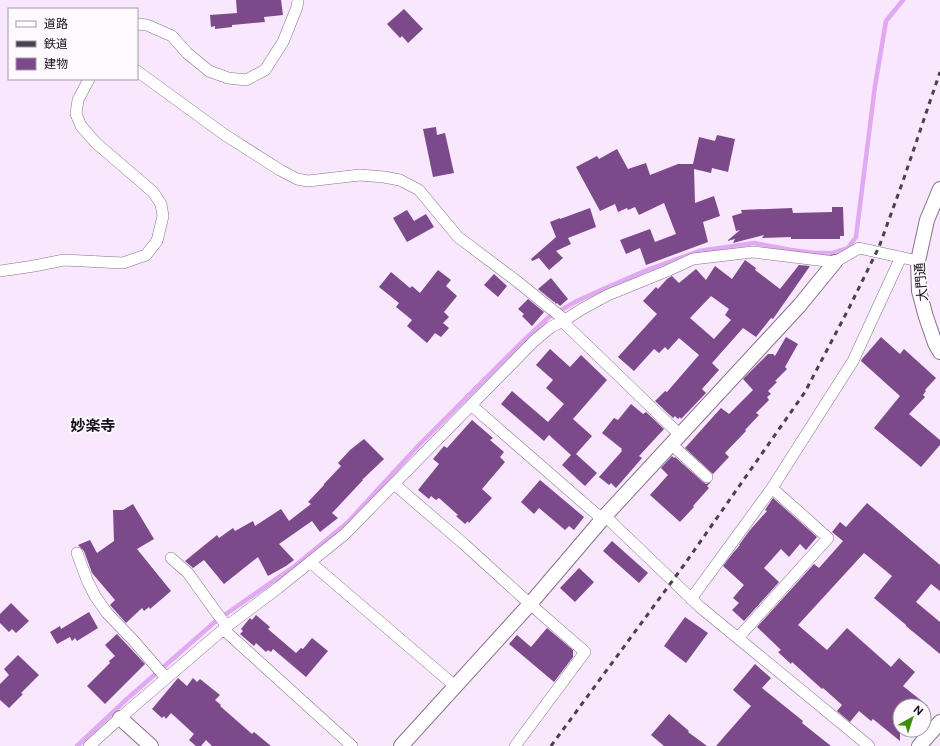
<svg xmlns="http://www.w3.org/2000/svg" width="940" height="746" font-family="'Public Sans','Noto Sans JP',sans-serif">
<style>
.lines{fill:none;stroke-linecap:round;stroke-linejoin:round}
.stream{stroke:#e1a9f2;stroke-width:4.5}
.building{fill:#7c498a;fill-rule:evenodd}
.minor-casing{stroke:#86738b;stroke-width:12}
.tertiary-casing{stroke:#86738b;stroke-width:16}
.minor{stroke:#fff;stroke-width:11}
.tertiary{stroke:#fff;stroke-width:14}
.rail{stroke:#4a414d;stroke-width:3;stroke-dasharray:5 5;stroke-linecap:butt}
.labels{text-anchor:middle;dominant-baseline:central;stroke-width:4;stroke-linejoin:round;paint-order:stroke}
.street-label{font-size:13px;fill:#171019;stroke:#fdf9ff}
.quarter-label{font-size:15px;font-weight:bold;fill:#171019;stroke:#fdf9ff}
</style>
<rect width="100%" height="100%" fill="#f8e7fd"/>
<g class="lines">
<path class="stream" d="M77,746L128,698L216,621L296,565L347,523L417,447L523,341L549,317L577,301L601,290L647,270L699,251L754,243L791,250L815,253H833L848,248L856,237L864,173L875,86L886,21L903,0"/>
</g>
<path class="building" d="M236,0H281L283,15L264,17L265,22L232,25V27L215,29V26L211,27L210,15L237,13Z
M404,9L423,29L408,43L402,36L400,38L387,24Z
M436,127L437,135L445,133L454,173L433,177L423,129Z
M717,135L735,139L728,172L712,168L711,173L694,169L695,203L714,196L718,209L720,216L703,222L708,242L646,265L640,248L626,254L620,240L650,229L655,242L676,234L664,203L639,215L635,207L628,210L627,208L618,212L615,204L600,211L576,167L597,156L599,159L617,149L628,169L646,163L650,175L678,164H693L699,137L715,141Z
M832,207H843L844,236H840V239H791V237L762,238L764,235L733,243L735,239L727,241L740,230L736,231L732,216L742,213L741,210L792,208L793,213L832,212Z
M590,208L596,227L568,238L571,244L556,251L563,258L549,270L539,258L532,261L531,259L556,237L550,222L560,218V219Z
M407,210L414,221L426,214L434,227L407,242L393,218Z
M745,260L756,268L755,270L780,289L799,265L810,266L773,319L771,318L756,337L743,328L712,363L719,370L702,389L706,393L681,419L680,417L678,419L675,416L673,418L655,401L665,391L667,392L699,355L679,338L668,350L665,347L659,353L654,349L634,371L618,357L657,314L643,301L656,287L658,289L667,279L672,276L679,283L696,269L706,280L715,266L732,279ZM711,296L729,309L725,315L731,320L714,339L690,318Z
M438,270L451,280L446,286L457,296L444,312L449,317L443,323L449,328L441,337L435,333L427,343L407,326L412,320L396,307L399,303L379,287L391,272L410,288L412,286L420,293Z
M494,274L507,286L498,297L484,285Z
M551,278L568,299L560,306L557,303L556,304L554,301V302L538,289Z
M528,299L544,312L532,326L522,316L524,314L518,309Z
M786,337L798,344L785,367L787,369L775,381L777,382L768,391L771,394L767,397L769,400L756,413L759,415L745,430L746,431L725,453L729,457L713,474L685,448L721,408L729,414L753,390L743,379L768,354H773L775,356Z
M881,337L900,354L904,349L936,378L925,390L926,391L923,395L925,397L909,414L940,440V445L921,467L874,428L900,396L861,361L862,359Z
M550,349L570,367L581,355L607,380L573,419L592,436L576,454L597,473L585,486L562,465L571,455L549,435L544,441L501,404L512,391L548,422L564,404L546,388L553,380L536,365Z
M631,404L643,414L646,412L664,429L639,456L642,458L616,488L611,483L609,485L599,477L622,451L621,450L622,449L602,433L614,418L618,420Z
M472,420L493,438L490,440L504,452L500,457L505,462L482,489L492,498L469,523L468,521L465,524L456,516L458,515L439,498L436,500L431,496L429,499L418,490L439,464L433,459L444,446L447,448Z
M364,439L384,459L362,480H363L332,513L338,518L320,532L312,521L279,544L294,560L286,566L268,576L258,557L224,584L204,560L193,568L185,561L217,535L219,538L233,528L235,531L253,521L255,526L281,509L289,521L311,504L308,502L324,485V484L341,466L338,463L350,450Z
M672,456L674,458L675,457L703,482L706,484L711,482L707,486L709,488L693,506L694,507L680,522L650,495L668,475L661,468Z
M540,480L584,517L574,530L569,526L565,530L539,508L534,514L521,502Z
M773,498L817,537L806,550L800,544L789,557L781,549L764,568L779,582L744,621L732,610L739,603L733,598L744,585L723,566L733,553L740,545H739L750,530L767,511L765,510Z
M867,503L940,565V591L931,584L916,602L940,622V654L906,626V625L874,598L892,576L864,553L798,625L827,650L847,628L891,667L899,658L915,672L903,686L928,706H900V741L873,719L871,721L859,711L850,722L837,711L842,705L823,688L822,689L792,662L791,664L778,652L781,650L757,627L814,564L819,568L843,541L832,532L840,522L846,527Z
M133,504L154,539L137,549L171,591L150,609L149,607L144,611L142,608L126,623L110,605L115,600L92,573L84,551L78,545L90,540L97,553L114,541L113,510H123Z
M612,541L648,573L639,583L603,551Z
M579,568L594,582L575,602L560,588Z
M11,603L29,621L16,633L12,629L9,632L0,623V614Z
M89,612L98,628L77,641L75,638L72,641L70,637L57,644L50,632L60,626L61,629Z
M256,615L270,627L268,629L296,653L301,648L303,649L312,638L328,651L306,677L273,649L271,652L268,650L266,652L256,643L254,646L240,634L243,631L241,629L250,618L252,620Z
M685,617L708,633L686,663L664,646Z
M547,628L573,650V657L554,682L509,644L517,635L531,647Z
M117,634L145,664L105,704L87,686L110,663L109,661L115,656L105,645Z
M18,655L39,675L21,693L23,694L9,708L0,700V684L9,675L4,669Z
M755,664L771,678L762,688L803,721L802,723L831,746H716L751,706L733,690Z
M178,678L187,686L193,678L197,682L200,679L220,695L215,700L221,705L220,706L252,734L254,732L271,746H212L206,740L201,746H196L189,740L194,734L171,713L166,719L164,716L162,718L152,709Z
M669,714L689,731L688,732L707,746H664L651,735Z"/>
<g class="lines">
<g class="minor-casing">
<path id="minor" d="M137,24L147,25L172,36L187,53L209,71L228,78L246,80L265,70L283,42L297,7L298,0
M137,71L225,135L280,170L297,179L308,181L360,175L384,177L400,180L419,190L458,237L514,279L565,320
M0,271L34,266L64,260L123,263L146,255L157,241L163,216L161,204L153,192L96,143L81,126L76,114L78,100L89,79
M562,321L680,435
M471,405L602,519
M671,444L707,477
M394,484L464,544L530,604L585,652L515,746
M605,516L700,607L869,746
M77,553L87,580L95,596L107,613L133,640L166,678
M171,558L188,573L216,612L227,626
M310,562L455,686
M691,599L772,488L853,361L901,257
M223,629L352,746
M738,638L828,538L772,488
M89,746L120,718L226,627L278,588L345,534L534,341L551,327L565,320L582,309L608,295L667,271L693,259L753,252L835,262L859,248L918,261"/>
</g>
<g class="tertiary-casing">
<path id="tertiary" d="M940,189L927,220L918,261L919,291L926,317L935,343L940,352
M120,718L151,746
M401,746L530,604L605,516L799,306L835,262
M919,746L940,722"/>
</g>
<use href="#minor" class="minor"/>
<use href="#tertiary" class="tertiary"/>
<path class="rail" d="M551,746L684,565L805,392L849,308L879,247L903,181L940,72"/>
</g>
<g class="labels">
<g class="street-label">
<text transform="translate(921 282) rotate(-95)">大門通</text>
</g>
<g class="quarter-label">
<text x="93" y="425">妙楽寺</text>
</g>
</g>
<rect x="8" y="8" width="130" height="72" fill="#fdf9ff" stroke="#a19ca3"/>
<rect x="16" y="21" width="20" height="6" fill="#ffffff" stroke="#a19ca3"/>
<text x="44" y="28" font-size="12" fill="#171019">道路</text>
<rect x="16" y="41" width="20" height="6" fill="#4a414d" stroke="#a19ca3"/>
<text x="44" y="48" font-size="12" fill="#171019">鉄道</text>
<rect x="16" y="58" width="20" height="12" fill="#7c498a" stroke="#a19ca3"/>
<text x="44" y="68" font-size="12" fill="#171019">建物</text>
<g transform="translate(912 718) rotate(39)"><circle r="19" fill="#fdf9ff" stroke="#a19ca3"/>
<path d="M0-3L7 15L0 10L-7 15Z" fill="#379100"/>
<text y="-6" font-size="11" font-weight="bold" text-anchor="middle" fill="#171019">N</text>
</g>
</svg>
